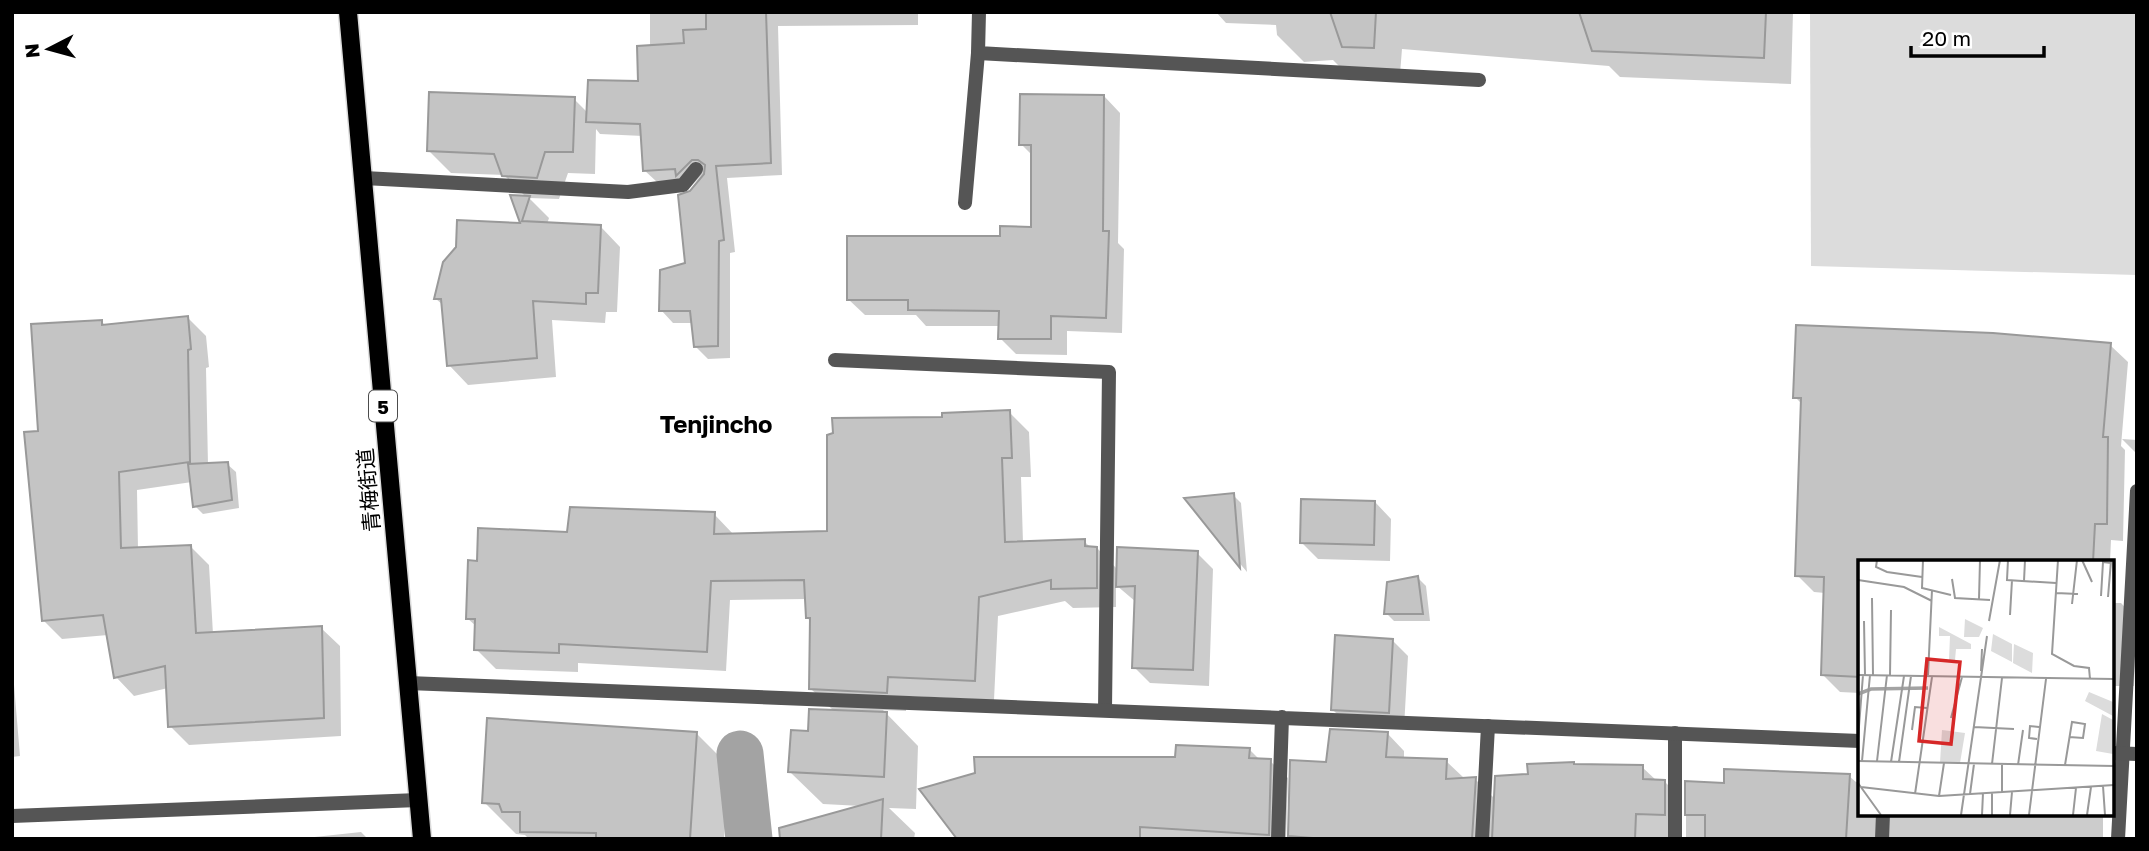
<svg xmlns="http://www.w3.org/2000/svg" width="2149" height="851" font-family="'Golos Text','Noto Sans JP',sans-serif">
<style>
.green{fill:#dcdcdc}
.shadow{fill:#0003}
.lines{fill:none;stroke-linecap:round;stroke-linejoin:round}
.canal{stroke:#a3a3a3;stroke-width:47}
.building{fill:#c4c4c4;stroke:#999;stroke-width:2}
.primary-casing{stroke:#dbdbdb;stroke-width:21}
.lane{stroke:#555;stroke-width:14}
.street{stroke:#555;stroke-width:14}
.primary{stroke:#000;stroke-width:18}
.labels{text-anchor:middle;dominant-baseline:central;stroke-width:5;stroke-linejoin:round;paint-order:stroke}
.shield{fill:#fff;stroke:#4c4c4c;stroke-width:2}
.shield-label{font-size:19px;font-weight:bold;fill:#000}
.street-label{font-size:21px;fill:#000;stroke:#fff}
.quarter-label{font-size:24px;font-weight:bold;fill:#000;stroke:#fff}
.inset-river{fill:none;stroke:#a3a3a3;stroke-width:3.5}
.inset-road{fill:none;stroke:#999;stroke-width:2}
.view{fill:#d62828;fill-opacity:0.15;stroke:#d62828;stroke-width:3.5}
.inset-edge{fill:none;stroke:#000;stroke-width:3.5}
</style>
<rect width="100%" height="100%" fill="#fff"/>
<path class="green" d="M1810,12H2137V275L1811,266Z"/>
<path class="shadow" d="M650,12H918V25L778,26L782,175L727,178L735,252L730,253V358L708,359L696,347L693,323H673L661,310L687,264L692,193L706,175L704,173L690,187L657,182L644,170L643,136L600,134L596,129L595,174L568,173L559,199L529,198L549,218L547,224L601,227L620,247L617,312H606L605,323L552,320L556,377L468,385L449,365L443,305L436,299L523,225L512,197L527,198L504,175L451,173L429,151L574,99L588,113L640,83L650,47Z
M1216,12H1793L1791,84L1620,77L1609,66L1402,49L1400,74L1345,72L1333,60L1304,62L1277,35L1276,25L1226,23Z
M1104,96L1120,113L1118,243L1124,249L1122,333L1067,331V355L1016,354L1000,338V326H926L916,315H865L848,299L1001,238L1032,229L1033,156L1021,144Z
M188,318L206,336L209,367L206,368L208,465L227,464L236,472L239,508L203,514L195,506L192,482L137,490L138,549L191,547L209,565L213,634L321,628L340,646L341,736L189,745L170,726L168,688L134,696L116,677L108,635L62,639L43,620L40,432L101,321L106,326Z
M2110,345L2128,362L2121,446L2125,450L2123,541L2111,540L2110,562H1860V693L1840,692L1823,675L1825,593L1814,592L1797,575L1802,404L1795,397Z
M1009,412L1029,432L1031,477H1021L1023,543L1084,541L1091,548H1097L1118,570L1197,553L1213,569L1209,686L1150,683L1134,667L1136,602L1116,585V607L1073,608L1065,601L998,616L994,700L907,696L906,711L883,710L918,746L916,809L889,808L915,833L914,839H788L861,806L823,804L790,772L810,733L834,711L811,689L812,622L807,618L806,599L730,600L726,671L578,663V672L496,669L476,649L477,627L467,618L479,562L568,534L714,514L734,535L828,533L944,419Z
M2122,439L2137,440V454Z
M1233,495L1241,503L1247,572L1187,500Z
M1375,502L1391,519L1390,561L1318,559L1302,543Z
M1418,578L1426,586L1430,621H1394L1386,613Z
M2112,603H2121L2137,620V668L2135,666L2134,686H2112Z
M1392,640L1408,656L1404,728L1349,726L1333,710Z
M12,661L20,756L12,757Z
M696,733L729,766L724,839H529L525,835L516,834L484,802Z
M1387,733L1404,751V759L1446,761L1464,778L1475,779L1495,799L1530,775L1575,766L1642,767L1657,781L1665,782L1682,799V839H1289L1292,762L1327,764Z
M1249,749L1260,760L1270,761L1288,778L1286,839H959L1177,759Z
M1849,776L1856,782H1860V814H2103V839H1686V783L1725,785Z
M361,832L368,839H296Z"/>
<g class="lines">
<path class="canal" d="M740,754L749,839"/>
</g>
<path class="building" d="M706,12H766L771,163L716,166L724,240L719,241L718,346L694,347L690,311H659L660,270L685,263L678,195L690,191L704,174L705,165L698,160H692L676,176L675,169L643,171L640,124L586,122L588,80L638,81L637,46L684,43L683,30L706,29Z
M1330,12H1376L1374,48L1342,47Z
M1579,12H1766L1764,58L1592,51Z
M429,92L575,97L573,152H545L537,178L502,176L494,154L427,151Z
M1020,94L1104,95L1103,231H1109L1106,318L1051,316V339H998L999,311L908,310V300H847V236H1000V226L1031,227V145H1019Z
M510,195L530,196L522,221L601,225L598,293H586V304L533,301L537,358L447,366L441,299H434L443,262L456,247L457,220L520,223Z
M188,316L191,349L188,350L190,462L119,472L121,548L191,545L196,633L322,626L324,718L168,727L165,666L114,678L103,615L42,621L24,432L38,431L31,324L102,320V325Z
M1796,325L1993,333L2111,343L2103,437H2108L2107,524H2095L2093,562H1860V677L1821,675L1824,577L1795,576L1801,398H1793Z
M1010,410L1012,458H1002L1005,542L1085,539V546L1097,547V588L1051,589V580L979,597L975,681L888,677L887,693L809,689L810,618H806L804,580L711,581L707,652L559,644V653L474,650L475,619H466L468,560L477,561L478,528L567,532L570,507L715,512L714,534L827,531V435L833,433L832,418L942,417V413Z
M228,462L232,500L193,507L188,464Z
M1234,493L1240,568L1184,498Z
M1301,499L1375,501L1374,545L1300,543Z
M1117,547L1198,551L1193,670L1132,668L1135,586L1116,587Z
M1418,576L1423,614H1384L1387,582Z
M1335,635L1393,639L1389,713L1331,710Z
M809,709L887,712L884,777L788,772L791,730L808,731Z
M487,718L697,732L690,839H596V833L520,832V812H502L499,804L482,803Z
M1330,729L1388,732L1386,757L1447,759L1446,779L1476,777L1472,839H1325L1288,836L1290,760L1326,762Z
M1176,745L1250,748L1249,758L1271,759L1269,835L1140,827V839H957L919,789L975,773L974,757H1175Z
M1574,762V764L1643,765V779L1665,780V815L1636,814L1635,839H1492L1495,776L1528,774L1527,764Z
M1724,769L1850,774L1846,839H1705V815H1685V781L1724,783Z
M883,799L881,839H780L779,828Z"/>
<g class="lines">
<g class="primary-casing">
<path id="primary" d="M348,12L422,839"/>
</g>
<path class="lane" d="M364,178L628,192L683,185L696,169
M965,203L978,53
M835,360L1109,372L1105,710
M1482,839L1488,726
M1675,839V733
M2118,839L2137,491"/>
<path class="street" d="M979,12L978,53L1479,80
M408,683L1860,741
M2112,753L2137,754
M12,816L418,800
M1278,839L1282,717
M1882,839L1883,814"/>
<use href="#primary" class="primary"/>
</g>
<g class="labels">
<rect class="shield" x="369" y="390.5" width="28" height="31" rx="5"/>
<g class="shield-label">
<text x="383" y="406">5</text>
</g>
<g class="street-label">
<text transform="translate(368 490) rotate(-95)">青梅街道</text>
</g>
<g class="quarter-label">
<text x="716" y="423">Tenjincho</text>
</g>
</g>
<g transform="translate(1858 560)">
<rect width="256" height="256" fill="#fff"/>
<path d="M107,59L125,68L121,77H106ZM81,67L113,84V89H98L97,100H91L92,76H81ZM135,74L154,84V102L133,91ZM156,84L175,93L174,113L155,103ZM231,132L255,142V156L227,141ZM244,154L255,160V194L238,191ZM84,170L107,173L102,203H82Z" fill="#dcdcdc"/>
<path class="inset-river" d="M0,134L13,129L70,128"/>
<path class="inset-road" d="M19,0L18,7L29,12L64,17M65,0L64,28L93,35M150,0L149,20L198,23M200,0L194,94L216,106L231,108L232,119M224,0L234,22M94,19L97,38L132,40M0,20L46,27L74,41M166,21L167,0M198,33L220,34M243,36L245,2L253,3M250,37L253,1M14,38L15,115M121,39L122,0M214,44L219,0M152,55L154,20M6,61L7,115M131,61L142,0M123,111L124,89M0,115L256,119M32,115L33,50M70,115L74,30M93,158L104,117M116,167L156,169M54,170L57,147L69,148M0,179L5,115M179,179L171,178L172,166L181,167M0,201L256,206M4,201L12,115M19,201L29,115M33,202L46,116M41,202L53,116M134,204L144,118M160,205L165,170M207,205L214,162L227,164L225,178L211,177M0,223L23,255M245,226L247,255M3,227L81,236L256,225M144,232V204M57,234L74,117M112,234L116,204M81,236L86,203M103,255L129,76M124,255L125,233M134,255V233M152,255L154,232M171,255L188,119M215,255L218,228M229,255L233,227"/>
<path class="view" d="M69,99L102,102L93,184L61,181Z"/>
<rect width="256" height="256" class="inset-edge"/>
</g>
<rect width="2149" height="851" fill="none" stroke="#000000" stroke-width="28"/>
<g transform="translate(49 49) rotate(264)" stroke="#ffffff" stroke-width="5" paint-order="stroke">
<path d="M0-5L12 26L0 18L-12 26Z" fill="#000000"/>
<text y="-10" font-size="19" font-weight="bold" text-anchor="middle" fill="#000000">N</text>
</g>
<path d="M1911 46v10h133v-10" fill="none" stroke="#000000" stroke-width="3.5"/>
<text x="1922" y="46" font-size="21" fill="#000000" stroke="#ffffff" stroke-width="5" paint-order="stroke">20 m</text>
</svg>
